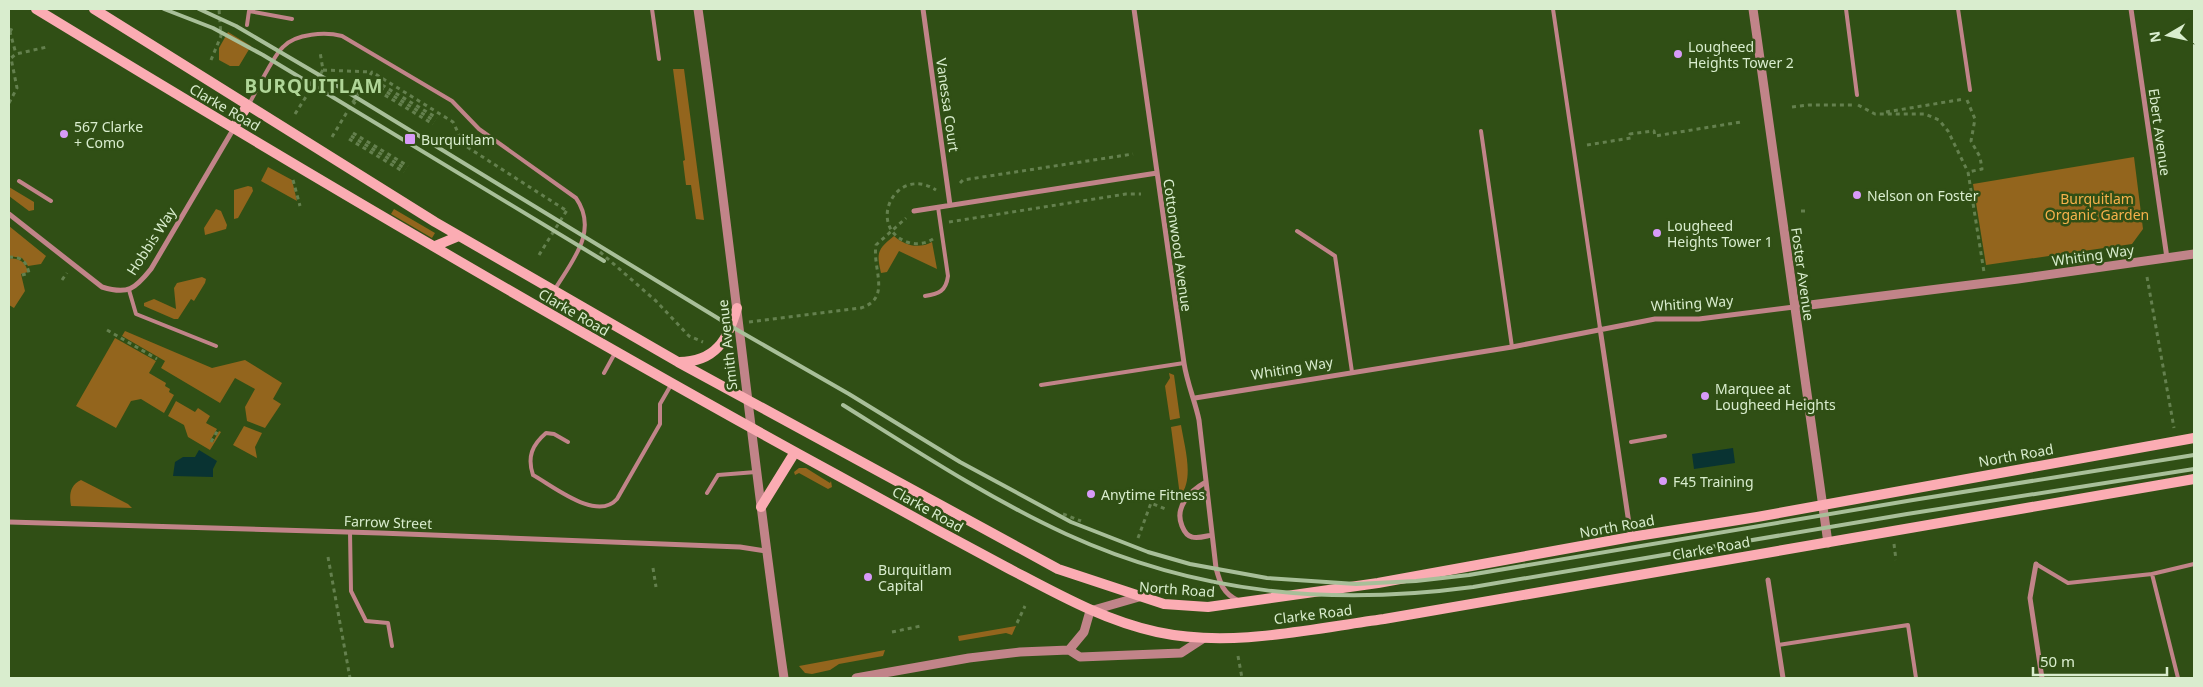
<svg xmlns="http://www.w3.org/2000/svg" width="2203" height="687" font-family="'Noto Sans',sans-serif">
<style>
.green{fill:#93651d}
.water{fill:#093332}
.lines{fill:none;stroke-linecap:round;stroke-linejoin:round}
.path{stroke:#64804e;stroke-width:3;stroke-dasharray:4 4;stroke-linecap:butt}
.service{stroke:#c18489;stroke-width:4}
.minor{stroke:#c18489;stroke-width:5}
.tertiary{stroke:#c18489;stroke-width:9}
.secondary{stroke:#fbacb3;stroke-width:10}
.rail{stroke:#a8bf99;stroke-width:4}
.poi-dot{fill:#d89af8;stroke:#304f15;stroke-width:2}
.labels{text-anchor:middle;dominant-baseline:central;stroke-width:5;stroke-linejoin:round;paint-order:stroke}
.poi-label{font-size:14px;fill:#d9edce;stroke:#304f15;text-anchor:start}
.street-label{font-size:14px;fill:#d9edce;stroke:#304f15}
.park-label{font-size:14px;fill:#f6b14c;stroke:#304f15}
.district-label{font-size:19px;font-weight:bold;letter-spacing:1px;fill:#b0d698;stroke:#304f15}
</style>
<rect width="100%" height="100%" fill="#304f15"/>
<path class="green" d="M228,32L251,46L239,66H230L219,60V48Z
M673,69H684L704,220L696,219L691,185H686L683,161L685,160Z
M2134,157L2143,229L2132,244L1986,265L1973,184Z
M268,167L292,180L297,201L261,181Z
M248,186L252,187L253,191L238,218L234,219V190Z
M9,187L34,202V210L29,211L9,196Z
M216,209L221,211L227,225L226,229L205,235L204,228Z
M394,209L435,233L432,238L391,214Z
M9,226L46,256L41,264L28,266L22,258L9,256Z
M894,236C905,246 919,249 932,242L937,269L899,251L887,272L881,273C876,252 878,249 894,236Z
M9,258C20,259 25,261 28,272L21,274L25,291L14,308L9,305Z
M202,277L206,279L205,283L194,301L191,299L178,319H174L144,306V303L154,299L176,309L174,288L177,283Z
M125,331L212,368L245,360L282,383L273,399L281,404L265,428L247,421L245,407L255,389L235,378L220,403L161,368L165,361L122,336Z
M115,338L156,361L149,373L166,383L165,386L170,389L169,392L174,395L164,413L141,399L131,401L116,428L76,406Z
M1169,373L1174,375L1180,418L1170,420L1165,386L1170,378Z
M176,401L195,412L198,408L210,416L206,423L217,429L210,441L213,442L219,431L221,432L210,450L188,437L184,425L168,416Z
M1181,425C1184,445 1195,479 1180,496L1171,427Z
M244,426L262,433L255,447L257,458L233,445Z
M799,468H806L830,483L831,481L832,487L828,489L799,473L795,475L794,472Z
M81,480L128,504L132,508L71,506C69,495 70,485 81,480Z
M1016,626L1012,635L1006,633L959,641L958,636Z
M885,650L883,656L839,664L830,670L812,674L805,673L799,666Z"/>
<path class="water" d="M1733,448L1735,463L1694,469L1692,454Z
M199,450L217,461L213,469V477L173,476L175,462L183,457H195Z"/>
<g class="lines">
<path class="path" d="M9,32H10L16,54
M10,32L13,26
M211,60L221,36L219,9
M323,70L371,72
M382,85L437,118
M380,88L435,121
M378,91L433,124
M1967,100L1975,119L1971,141L1980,157L1982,169L1968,172L1984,272
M353,102L372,72L453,122L464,145L567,211
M9,103L17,88L11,58L16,54L47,47
M1858,105L1875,114H1925L1939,120L1948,131L1968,172
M1792,107L1809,105H1852
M1886,112L1964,99
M295,114L323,70L320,52
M353,133L408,166
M351,136L406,169
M332,137L353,102L359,106
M349,139L404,172
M1587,145L1631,138L1630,134L1654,131L1655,136L1741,122
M293,180L300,206
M960,183L963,180L1133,154
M1801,211H1807
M949,222L1126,194H1141
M933,239C925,244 916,245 907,242C866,227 895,164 936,190
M600,252L656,301L689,336L703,342
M539,255L567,210
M9,257C22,257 26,261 29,273L22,275
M2147,277L2174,428
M62,280L67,273
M749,322L861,308C892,298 872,269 876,245L906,218
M107,330L157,359
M211,442L218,430
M1063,514L1081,521
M1138,538L1151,503L1168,510
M1894,544L1896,560
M328,557L350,678
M653,568L656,587
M1017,623L1025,606
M892,632L921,626
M1238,656L1242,678"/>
<path class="service" d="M652,9L659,59
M1553,9L1600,328
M1846,9L1857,95
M1958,9L1970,90
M247,25L249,11L292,19
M249,104C257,90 273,56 283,47C296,33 326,32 342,36L452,101L479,129L576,198C599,231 572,261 555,289
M1481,131L1512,347
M19,181L51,201
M1297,231L1335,256L1352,372
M129,290L136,314L216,346
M925,296C939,294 946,291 948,276L938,207
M604,373L615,353
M1041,385L1184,363
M568,442L554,434L546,433C532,445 527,457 533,475C553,486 597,522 617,499L660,424V404L671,385
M1631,442L1665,436
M707,493L718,475L756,472
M350,532L351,591L366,621L388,623L392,646
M2036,564L2068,583L2152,574L2194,564
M2152,574L2178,678
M1778,645L1908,625L1916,678"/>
<path class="minor" d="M923,9L950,205
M1134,9L1184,363C1187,383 1195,401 1199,420L1216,568C1220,583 1223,594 1239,601
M2131,9L2167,258
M914,211L1157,173
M9,214L102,287C128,295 135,289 151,269L234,128
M1600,328L1631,537
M1195,398L1512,347L1655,319H1699L1794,307
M1206,482C1190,491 1174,507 1182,526C1184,531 1187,536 1192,537C1198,539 1206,536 1212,535
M9,522L380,533L740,547L766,551
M2036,564L2030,598L2042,678
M1768,580L1783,678"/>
<path class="tertiary" d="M698,9C730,232 752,456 784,678
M1753,9L1828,543
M1794,307L2018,279L2194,254
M1069,650L1084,632L1090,611L1139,597
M856,678L969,658L1020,652L1069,650L1080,657L1181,653L1204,638"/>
<path class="secondary" d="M36,9C299,169 566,327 837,475C893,506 948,536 1004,566C1054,592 1102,620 1157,632C1231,648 1310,629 1384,619L2194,479
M94,9L435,222L678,362L1058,569L1164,604L1208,607L1378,583L1631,537L1757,517L2194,438
M234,127L247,106
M435,246L459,236
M679,362C715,362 728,340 737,308
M761,507L795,452"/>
<path class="rail" d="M164,9L213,28L263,55L604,261
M199,9L236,26L326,79L734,328L849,394L960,462L1071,522L1148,552L1190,564L1267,578L1356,584L1416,581L1469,575L1913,500L2194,455
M843,405C915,450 988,498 1066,534C1197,594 1331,606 1473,587L1907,514L2194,469"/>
</g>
<g class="poi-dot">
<circle cx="1678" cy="54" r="5"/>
<circle cx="64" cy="134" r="5"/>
<rect x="404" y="133" width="12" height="12" rx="2.5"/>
<circle cx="1857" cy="195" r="5"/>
<circle cx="1657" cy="233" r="5"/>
<circle cx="1705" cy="396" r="5"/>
<circle cx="1663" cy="481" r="5"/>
<circle cx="1091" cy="494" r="5"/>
<circle cx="868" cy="577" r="5"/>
</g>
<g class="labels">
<g class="poi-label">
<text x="1688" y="46">Lougheed<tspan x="1688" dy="16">Heights Tower 2</tspan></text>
<text x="74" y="126">567 Clarke<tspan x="74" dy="16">+ Como</tspan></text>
<text x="421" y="139">Burquitlam</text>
<text x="1867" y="195">Nelson on Foster</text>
<text x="1667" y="225">Lougheed<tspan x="1667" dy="16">Heights Tower 1</tspan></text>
<text x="1715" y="388">Marquee at<tspan x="1715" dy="16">Lougheed Heights</tspan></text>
<text x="1673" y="481">F45 Training</text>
<text x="1101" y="494">Anytime Fitness</text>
<text x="878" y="569">Burquitlam<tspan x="878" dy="16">Capital</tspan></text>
</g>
<g class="street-label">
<text transform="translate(948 105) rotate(82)">Vanessa Court</text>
<text transform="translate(225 107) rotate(30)">Clarke Road</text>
<text transform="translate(2160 132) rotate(82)">Ebert Avenue</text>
<text transform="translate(151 241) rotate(-57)">Hobbis Way</text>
<text transform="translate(1178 245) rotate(82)">Cottonwood Avenue</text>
<text transform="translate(2093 255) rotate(-8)">Whiting Way</text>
<text transform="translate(1803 274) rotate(82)">Foster Avenue</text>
<text transform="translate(1692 303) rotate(-4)">Whiting Way</text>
<text transform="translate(574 312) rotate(30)">Clarke Road</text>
<text transform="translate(727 345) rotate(-96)">Smith Avenue</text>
<text transform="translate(1292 368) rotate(-9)">Whiting Way</text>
<text transform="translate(2016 455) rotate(-10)">North Road</text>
<text transform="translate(928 509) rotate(29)">Clarke Road</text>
<text transform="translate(388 522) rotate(2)">Farrow Street</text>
<text transform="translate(1617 526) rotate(-10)">North Road</text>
<text transform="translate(1711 548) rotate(-10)">Clarke Road</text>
<text transform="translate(1177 589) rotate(4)">North Road</text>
<text transform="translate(1313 614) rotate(-7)">Clarke Road</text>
</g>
<g class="park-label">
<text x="2097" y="198">Burquitlam<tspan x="2097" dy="16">Organic Garden</tspan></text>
</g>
<g class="district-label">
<text x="314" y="86">BURQUITLAM</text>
</g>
</g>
<rect width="2203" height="687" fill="none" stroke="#d9edce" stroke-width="20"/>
<g transform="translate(2168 35) rotate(261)" stroke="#304f15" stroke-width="4" paint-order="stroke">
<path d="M0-4L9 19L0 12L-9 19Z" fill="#d9edce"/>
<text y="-8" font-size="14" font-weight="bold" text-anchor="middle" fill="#d9edce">N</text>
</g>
<path d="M2033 667v8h134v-8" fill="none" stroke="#d9edce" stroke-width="2.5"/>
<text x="2040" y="667" font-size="15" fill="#d9edce" stroke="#304f15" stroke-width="4" paint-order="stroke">50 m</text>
</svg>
